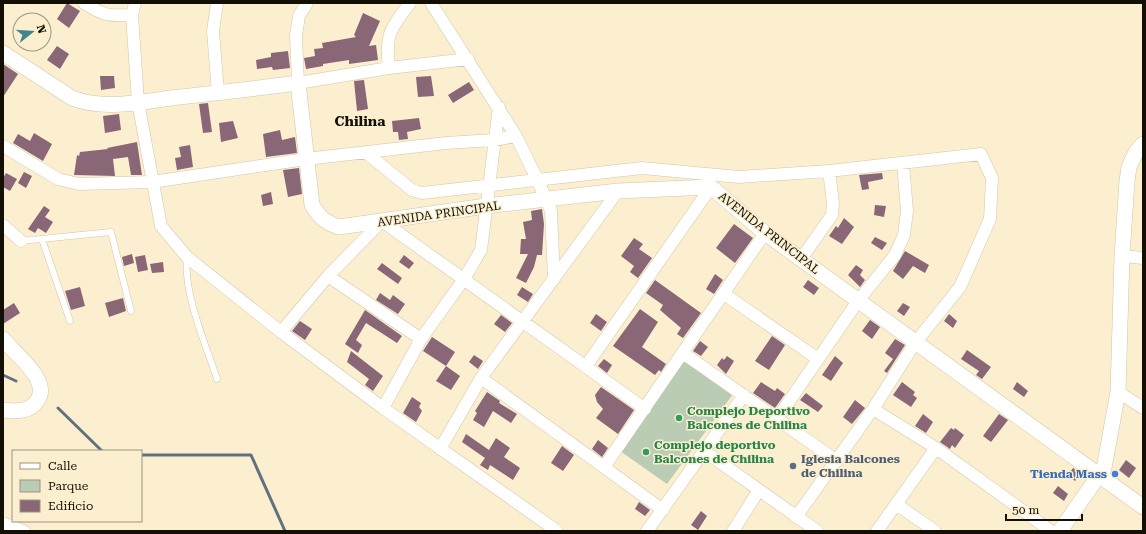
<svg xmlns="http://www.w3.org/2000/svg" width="1146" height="534" font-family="'Roboto Serif',serif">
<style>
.green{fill:#baccb4}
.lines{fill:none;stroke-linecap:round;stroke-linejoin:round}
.stream{stroke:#617180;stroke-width:3}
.building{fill:#896777}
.service-casing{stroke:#d1c6a7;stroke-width:7}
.minor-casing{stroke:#d1c6a7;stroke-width:13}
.tertiary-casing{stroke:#d1c6a7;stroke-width:16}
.service{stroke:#fff;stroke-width:6}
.minor{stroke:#fff;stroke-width:12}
.tertiary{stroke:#fff;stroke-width:15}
.leisure-dot{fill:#2e9e5b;stroke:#fbefd0;stroke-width:1.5}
.service-dot{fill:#5c6f8a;stroke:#fbefd0;stroke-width:1.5}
.shop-dot{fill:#3f7fe0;stroke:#fbefd0;stroke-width:1.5}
.labels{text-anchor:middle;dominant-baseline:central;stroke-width:3;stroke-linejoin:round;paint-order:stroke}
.street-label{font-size:12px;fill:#130f05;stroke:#fbefd0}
.leisure-label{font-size:12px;font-weight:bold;fill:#27864d;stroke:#fbefd0;text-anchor:start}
.service-label{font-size:12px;font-weight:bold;fill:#4e5e75;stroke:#fbefd0;text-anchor:start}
.shop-label{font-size:12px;font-weight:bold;fill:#366cbe;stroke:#fbefd0;text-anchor:end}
.quarter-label{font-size:14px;font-weight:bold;fill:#130f05;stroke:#fbefd0}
</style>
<rect width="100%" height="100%" fill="#fbefd0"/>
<path class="green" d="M686,355L736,390L667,484L620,451Z"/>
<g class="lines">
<path class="stream" d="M3,375L16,381
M58,408L102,451
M141,455H251L285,531"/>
</g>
<path class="building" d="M67,3L80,11L69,28L57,19Z
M363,13L380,21L369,46L376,45L378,60L349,64V60L323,64V66L306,69L304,58L315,56L314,49L323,48L322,43L356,37L354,35Z
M57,46L69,54L60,69L47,60Z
M288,51L290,68L273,70L272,67L257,69L256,60L271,57V53Z
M3,64L18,74L3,97Z
M100,76H114L115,88L101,90Z
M431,76L434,96L418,97L416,77Z
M364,80L368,109L357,111L354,81Z
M469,82L474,90L453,103L448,95Z
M208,103L212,132L203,133L199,104Z
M119,114L121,130L105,133L103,116Z
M419,118L421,129L407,132L408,139L399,140L398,132H393L392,121Z
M233,121L238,138L221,142L219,123Z
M280,130L282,140L295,137L297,153L266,157L263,134Z
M34,133L52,144L43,161L13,143L18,134L30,141Z
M137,142L142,175H131L128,157L113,159L115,176L74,175L77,155L79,156L80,152L108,149L107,148Z
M190,145L193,167L177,170L175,158L181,157L179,147Z
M299,168L302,194L288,197L283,170Z
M24,172L32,176L26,188L18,183Z
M6,173L17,179L10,191L3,187V178Z
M882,173L883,179L868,182L869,189L862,190L859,175Z
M271,192L273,204L263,206L261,195Z
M875,205L886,206L884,217L874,215Z
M44,206L50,210L45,217L53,222L46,233L38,228L35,233L28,229Z
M542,209L544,224L542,255H537L534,267L526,283L516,278L528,254H520L521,239H526L523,222L532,220L531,211Z
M844,218L854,227L842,244L829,236L836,226L838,228Z
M734,224L753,238L735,263L716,248Z
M875,237L887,243L882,250L871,243Z
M634,238L643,244L639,249L652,258L638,278L630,272L634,266L621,256Z
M905,251L929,265L925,273L913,266L903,279L893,271Z
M132,254L134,263L124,266L122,257Z
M145,255L148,270L138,272L135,257Z
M404,255L414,263L409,269L399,262Z
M163,262L164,272L152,273L150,264Z
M382,263L402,278L398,284L377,269Z
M856,265L863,270L860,275L865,280L860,287L848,275Z
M715,274L723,280L714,294L706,289Z
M655,280L701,313L683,338L677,334L681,328L660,310L663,305L646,293Z
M808,280L819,288L814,295L803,287Z
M80,287L85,306L71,310L65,291Z
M522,287L533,294L528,302L517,295Z
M380,293L390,300L393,295L405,304L398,314L376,300Z
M123,298L126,311L109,317L105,303Z
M14,303L20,313L3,324V310Z
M903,303L910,307L904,316L897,311Z
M640,309L658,322L642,347L666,364L661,372L659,370L655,375L613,346Z
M365,310L402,336L397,343L366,323L356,340L362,345L358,353L345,344Z
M596,314L607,322L601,331L590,323Z
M949,314L957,321L953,328L944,321Z
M501,315L512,323L505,332L494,324Z
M870,320L880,327L872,339L862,331Z
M300,321L312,329L305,340L292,331Z
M772,336L785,345L769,370L755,361Z
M432,337L455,352L446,366L423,351Z
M895,339L905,345L887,373L884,371L893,359L885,353Z
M700,341L708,347L701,356L693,351Z
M967,350L991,367L982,379L976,375L979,371L961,359Z
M351,351L383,376L373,391L365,385L369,379L347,362Z
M474,355L483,361L478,369L469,362Z
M727,356L734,361L726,374L717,365L722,358L724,360Z
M835,356L843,363L831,381L822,375Z
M604,359L612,365L607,373L598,366Z
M446,366L460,376L451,390L436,381Z
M761,382L775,391L777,388L785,394L775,408L753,393Z
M902,382L915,392L913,395L917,398L911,407L893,395Z
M1017,382L1028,391L1024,397L1013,389Z
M601,387L634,410L618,434L596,418L603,409L597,402L595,395Z
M487,392L500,401L499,403L517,414L511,423L493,411L484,427L473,420L477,413L475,411Z
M806,393L823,406L818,412L800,400Z
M412,397L421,403L419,407L422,411L416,422L403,413Z
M855,400L865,408L852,424L843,417Z
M923,414L933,422L926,433L915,426Z
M999,414L1008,420L991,442L983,436Z
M951,428L954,430L955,428L964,435L955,448L952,445L950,449L940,442Z
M466,434L489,450L496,438L510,448L504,457L520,468L513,480L490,465L488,470L480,465L485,458L462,442Z
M598,440L608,448L602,457L592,449Z
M562,446L574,455L563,471L551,463Z
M1126,460L1136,468L1129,478L1119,470Z
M1073,468L1081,473L1075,481L1068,475Z
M1058,486L1068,494L1064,501L1053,493Z
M639,502L650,510L645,516L635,509Z
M701,511L707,516L698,530L691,525Z"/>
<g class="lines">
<g class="service-casing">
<path id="service" d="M42,239L70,321
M21,241L111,232L131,311
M187,257C183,293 206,345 217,379"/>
</g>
<g class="minor-casing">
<path id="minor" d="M84,3C104,16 109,16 132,15
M135,3L132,15L138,102L161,226L187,257L281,332L383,408L557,531
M217,3L213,31L218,93
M307,3L299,16L296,35L298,83L389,68L468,59
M431,3L516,136L538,181L551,211L554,279
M389,68C385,35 390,29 410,3
M3,146L58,179L79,184L152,182L306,159L446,143L494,140L516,136
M365,152L412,190L422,193L642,168L739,177L829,171L981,154L992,178L990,219L960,287L915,343L873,409L796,517
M3,225L21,241
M1122,256L1143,258
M801,259L832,215L833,203L829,171
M328,276L421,339
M724,294L818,359
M281,332L328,276L382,221L645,409
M683,353L837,461
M586,366L711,187
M481,378L663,510
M1118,392L1143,408
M383,408L421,339L464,279L481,250L499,107
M873,409L936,448L1051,531
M777,419L858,301L895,255L904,235L907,211L903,163
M440,449L481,378L618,191
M704,451L817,531
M604,467L765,233
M896,504L935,531
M3,523L24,531
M647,531L744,395
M733,531L759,490
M877,531L936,448"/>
</g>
<g class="tertiary-casing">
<path id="tertiary" d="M3,53L72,98C105,111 145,101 179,97C219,93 258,88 298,83L312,205C319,217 326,223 339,227L486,206L618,191L711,187L765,233L1143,507
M3,339C15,354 52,381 37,401C29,413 15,411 3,410
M1060,531L1104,468L1118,392L1122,256L1127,181L1129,167L1136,152L1143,144"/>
</g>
<use href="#service" class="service"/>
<use href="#minor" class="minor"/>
<use href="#tertiary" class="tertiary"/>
</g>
<g class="leisure-dot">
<circle cx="679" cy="418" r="4"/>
<circle cx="646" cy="452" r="4"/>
</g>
<circle class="service-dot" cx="793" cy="466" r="4"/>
<circle class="shop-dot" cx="1115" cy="474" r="4"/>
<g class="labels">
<g class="street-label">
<text transform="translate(439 214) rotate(-8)">AVENIDA PRINCIPAL</text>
<text transform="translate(769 233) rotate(38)">AVENIDA PRINCIPAL</text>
</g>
<g class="leisure-label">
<text x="687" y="411">Complejo Deportivo<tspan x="687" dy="14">Balcones de Chilina</tspan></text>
<text x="654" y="445">Complejo deportivo<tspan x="654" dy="14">Balcones de Chilina</tspan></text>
</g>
<g class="service-label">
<text x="801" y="459">Iglesia Balcones<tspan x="801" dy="14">de Chilina</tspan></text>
</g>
<g class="shop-label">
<text x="1107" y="474">Tienda Mass</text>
</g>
<g class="quarter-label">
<text x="360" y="121">Chilina</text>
</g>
</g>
<rect width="1146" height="534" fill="none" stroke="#130f05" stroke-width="8"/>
<rect x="12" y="450" width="130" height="72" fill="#fbefd0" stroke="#9e957f"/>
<rect x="20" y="463" width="20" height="6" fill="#ffffff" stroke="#9e957f"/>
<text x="48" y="470" font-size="12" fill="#130f05">Calle</text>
<rect x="20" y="480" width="20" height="12" fill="#baccb4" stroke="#9e957f"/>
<text x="48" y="490" font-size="12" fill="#130f05">Parque</text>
<rect x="20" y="500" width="20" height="12" fill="#896777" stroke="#9e957f"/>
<text x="48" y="510" font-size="12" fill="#130f05">Edificio</text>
<g transform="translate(32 32) rotate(73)"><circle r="19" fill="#fbefd0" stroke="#9e957f"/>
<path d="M0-3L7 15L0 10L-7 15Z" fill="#3f878c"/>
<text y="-6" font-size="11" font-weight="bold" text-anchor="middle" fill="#130f05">N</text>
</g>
<path d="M1006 514v6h76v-6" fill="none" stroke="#130f05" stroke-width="2"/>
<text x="1012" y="514" font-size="12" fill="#130f05" stroke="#fbefd0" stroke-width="3" paint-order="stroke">50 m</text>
</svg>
